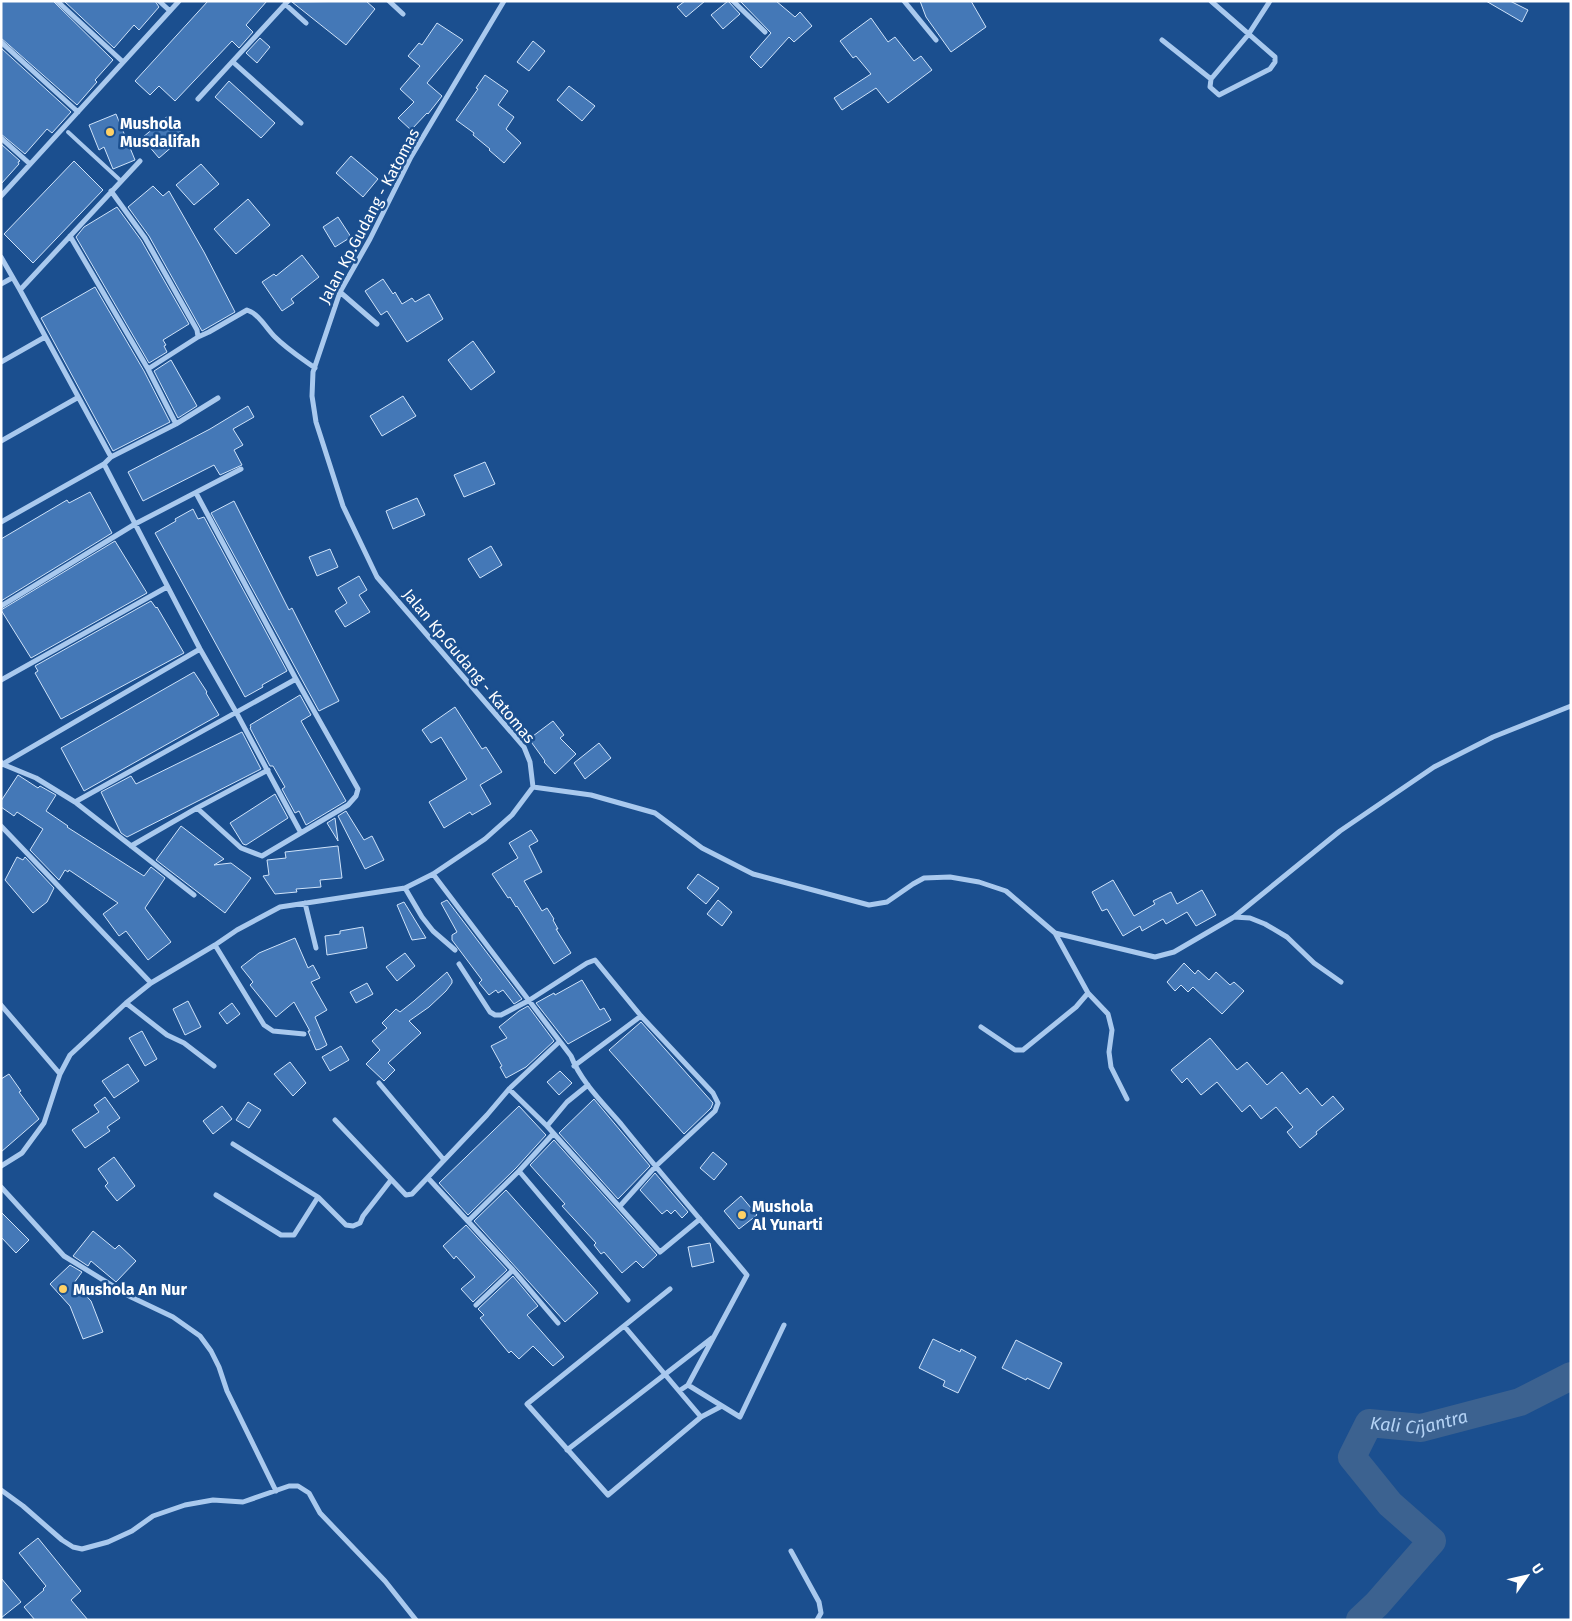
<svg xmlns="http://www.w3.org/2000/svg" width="1572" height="1621" font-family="'Fira Sans',sans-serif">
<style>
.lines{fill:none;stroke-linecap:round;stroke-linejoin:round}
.river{stroke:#3c6290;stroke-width:28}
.building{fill:#4478b7;stroke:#cfe3fa}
.service{stroke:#a9c9ee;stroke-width:4}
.minor{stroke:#a9c9ee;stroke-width:5}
.poi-dot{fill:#ffd166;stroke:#1b4f8f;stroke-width:2}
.labels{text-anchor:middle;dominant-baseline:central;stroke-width:5;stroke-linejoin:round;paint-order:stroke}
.poi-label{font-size:16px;font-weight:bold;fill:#fff;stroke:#1b4f8f;text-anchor:start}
.street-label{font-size:16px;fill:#fff;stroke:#1b4f8f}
.water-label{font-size:18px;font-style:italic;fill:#b5d3f5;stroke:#1b4f8f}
</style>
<rect width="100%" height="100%" fill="#1b4f8f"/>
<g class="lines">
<path class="river" id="s1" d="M1360,1620L1377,1604L1432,1541L1390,1504L1352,1457L1369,1423L1421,1428L1520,1402L1571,1376"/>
</g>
<path class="building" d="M1,1H53L113,60L95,80L97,82L77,105L1,38Z
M64,1H155L159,7L139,30L134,25L114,48Z
M208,1H267L246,25L253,32L239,48L232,41L175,101L159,86L150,95L135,81Z
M366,1L375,9L346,45L292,2Z
M685,1H705L686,17L677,7Z
M728,1L740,14L723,29L711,15Z
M740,1H776L795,17L800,12L812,26L794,42L789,37L761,68L750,57L771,33Z
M920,1H971L986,27L951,52L926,17Z
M1486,1H1510L1528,10L1522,22Z
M871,18L888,42L895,37L914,61L921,56L932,70L888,103L876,88L842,110L834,98L871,74L856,56L853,58L840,41Z
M437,23L463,40L427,83L442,96L428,114L427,113L411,130L398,118L414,102L400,89L420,66L408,56L419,43L422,45Z
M260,38L270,47L257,63L246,53Z
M533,41L545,51L529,71L517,62Z
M1,48L71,112L52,133L47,129L25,154L1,134Z
M485,75L508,91L498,105L514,117L506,129L521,143L504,163L489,150L490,149L473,135L474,133L456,120L478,89L476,88Z
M229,81L275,123L261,138L215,97Z
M569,86L595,106L582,121L557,100Z
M116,114L135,160L113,169L104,147L99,150L89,125Z
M169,115L182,130L170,140L174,145L159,158L142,138Z
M1,144L20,161L18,162L19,164L1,184Z
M351,156L378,179L363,197L336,173Z
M74,161L103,190L33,263L4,234Z
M201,164L219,184L194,205L176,185Z
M153,186L163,196L169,191L204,252L235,312L202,331L149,236L128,207Z
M248,199L270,225L236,254L214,229Z
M117,207L141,240L189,324L163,340L166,345L164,346L167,352L149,363L76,237L84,227Z
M338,217L351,237L335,247L323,227Z
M302,255L319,277L291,299L294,303L282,311L262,282L274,274L276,276Z
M383,279L393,294L395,292L402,304L412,298L415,302L429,294L443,319L407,342L387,311L381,315L365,291Z
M95,287L144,371L170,422L113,451L41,318Z
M473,341L495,372L471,390L448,360Z
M171,360L197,406L178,418L154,371Z
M403,396L416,416L382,436L370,416Z
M248,406L254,417L233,429L243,445L234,450L242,465L220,475L214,465L143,501L128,472L210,429Z
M485,462L495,484L464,497L454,475Z
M90,492L112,533L1,601V539L67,500L69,503Z
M417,498L425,515L393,529L386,511Z
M234,501L289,610L292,608L339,701L319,711L211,513Z
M193,509L198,519L204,517L287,671L262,685L263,687L245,697L155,533L176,521L175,519Z
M115,541L147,593L31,658L1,610Z
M491,546L502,565L480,578L468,559Z
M330,549L338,567L317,576L309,557Z
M359,576L367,590L359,595L370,612L345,627L335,611L347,603L338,588Z
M151,601L156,608L157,607L184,653L61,719L35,673L38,671L35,666Z
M194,672L207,692L206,693L219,715L84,791L61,748Z
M300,695L311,715L301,721L346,801L306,825L299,811L295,813L282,789L285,787L273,766H270L250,728L251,727L250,725Z
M455,707L482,749L486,747L502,772L480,785L491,804L472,815L470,812L444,828L429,802L467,779L441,737L431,743L422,730Z
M553,721L564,735L560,738L576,754L555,774L544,762L545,761L529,739Z
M242,732L261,769L127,837L121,833L101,792L131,776L136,784Z
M599,743L611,758L585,779L574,763Z
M18,775L38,788L40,786L56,795L46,811L68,826L67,827L144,876L151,867L165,878L145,908L171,942L148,960L126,931L119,936L103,914L118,903L69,870L68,872L65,870L59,880L30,850L43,829L17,812L14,816L1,807V801Z
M275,794L288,818L246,845L243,844L230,823Z
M346,811L364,840L372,836L384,860L365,869L338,816Z
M335,818L338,841L327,823Z
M181,826L224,859L214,865L231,863L251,878L225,913L156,860Z
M531,830L538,841L529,846L542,872L524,881L542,911L547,908L554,919L553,920L558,929H556L571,953L554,964L517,906L516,907L510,897L508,898L492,874L518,858L509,843Z
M338,846L342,878L320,880L321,887L296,889L297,892L275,894L263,876L269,875L267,860L286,858L285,852Z
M17,857L23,860L25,857L54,888L47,902L33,913L5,880Z
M698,874L719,888L706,904L687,888Z
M1113,880L1134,916L1155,904L1153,901L1171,892L1177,904L1202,890L1216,915L1196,926L1187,912L1166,924L1163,919L1142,931L1140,926L1123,936L1107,909L1102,911L1092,892Z
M447,900L522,999L514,1004L503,990L498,993L496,990L489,995L479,983L482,980L452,940V935L457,932L441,903Z
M718,900L732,912L722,926L707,914Z
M404,902L426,938L412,940L397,905Z
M363,927L367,948L327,955L325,936L340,934V931Z
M295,938L308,968L313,965L320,978L311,982L327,1010L315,1017L327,1045L320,1049L316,1050L308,1031H310L294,1002L276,1017L250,985L253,982L241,967L259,953Z
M405,953L415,966L397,981L386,967Z
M1184,963L1195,974L1198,970L1209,980L1216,972L1230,985L1234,982L1244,991L1222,1014L1193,987L1188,992L1181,985L1175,991L1167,982Z
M447,972L452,980V983L446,991L429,1007L409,1021L421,1033L388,1063L395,1070L384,1081L366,1064L380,1050L372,1041L387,1028L382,1023L396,1009L400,1012L414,1001Z
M582,980L600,1010L604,1008L611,1020L568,1044L536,1003L554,993L555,995Z
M367,983L373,994L356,1003L350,992Z
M188,1001L201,1027L185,1035L173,1009Z
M232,1003L240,1014L227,1024L219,1013Z
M528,1006L554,1041L526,1067L506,1078L500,1067L502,1066L491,1046L507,1038L499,1027L519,1011Z
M641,1022L713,1103L711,1108L684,1134L609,1050Z
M142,1031L157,1059L145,1066L129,1038Z
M1210,1038L1237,1070L1247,1062L1267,1085L1282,1072L1300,1094L1307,1088L1322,1106L1333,1096L1344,1109L1316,1132L1317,1134L1300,1148L1287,1132L1293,1127L1276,1107L1261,1119L1250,1105L1242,1112L1217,1082L1201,1095L1187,1078L1182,1083L1171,1070Z
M341,1046L349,1060L330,1071L322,1057Z
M290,1062L306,1083L293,1096L274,1074Z
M128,1064L139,1081L114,1098L102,1081Z
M560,1071L572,1083L559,1095L547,1082Z
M9,1074L21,1091L19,1092L39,1119L1,1152V1079Z
M105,1097L120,1118L107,1127L110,1131L85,1148L72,1130L99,1112L94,1105Z
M594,1099L650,1166L618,1199L559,1133Z
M248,1102L261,1110L249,1128L236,1120Z
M222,1106L232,1119L213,1134L203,1121Z
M519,1106L546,1135L516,1168L468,1215L439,1183Z
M554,1140L657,1255L643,1268L636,1261L622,1273L604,1252L601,1254L594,1245L596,1243L562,1206L565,1204L530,1165Z
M713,1152L727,1164L714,1180L700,1168Z
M114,1157L135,1186L117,1201L105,1186L108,1183L98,1169Z
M655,1173L688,1212L682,1218L675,1210L671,1214L667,1210L662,1214L640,1190Z
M506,1190L598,1293L565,1322L474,1221Z
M741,1196L757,1215L739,1229L724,1211Z
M1,1212L29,1240L16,1253L1,1237Z
M466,1225L507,1270L473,1302L461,1289L475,1277L456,1256L454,1259L443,1246Z
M93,1231L115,1249L119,1245L136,1261L116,1282L91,1261L88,1266L73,1256Z
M710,1243L714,1262L692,1267L688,1247Z
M70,1265L82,1272L74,1283L91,1301L103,1332L83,1339L70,1306L50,1284Z
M513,1276L538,1306L527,1315L564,1357L553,1366L533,1346L519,1359L511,1351L509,1353L480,1318L484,1315L478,1309Z
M933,1339L960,1352L961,1349L976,1357L958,1393L943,1386L945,1381L919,1368Z
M1016,1340L1062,1363L1049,1389L1027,1378L1026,1380L1002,1368Z
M38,1538L81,1591L71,1600L88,1620H35L24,1607L44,1590L43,1589L46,1586L19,1553Z
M1,1578L21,1602L1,1618Z"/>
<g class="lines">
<path class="service" d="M68,132L121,181"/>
<path class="minor" d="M57,1L123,62
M159,1L170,11
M389,1L403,14
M733,1L765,32
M904,1L936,40
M1211,1L1275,57V62L1270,69L1219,95L1210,87L1211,79L1248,35L1270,1
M285,4L306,23
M1162,40L1211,79
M1,42L78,112
M233,62L301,123
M198,99L288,1
M1,138L30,164
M111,191L145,238L197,330L198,337L148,369
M1,196L179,1
M70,236L148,369L176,424
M1,257L20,290L111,457
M1,284L12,278
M20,290L140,161
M340,292L377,324
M198,337L209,332L247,310C259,314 266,328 275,337C287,349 301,358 315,368
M1,362L45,337
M1,441L77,398
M104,464L200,649L236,712L301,833
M196,493L296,679L358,789L356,796L348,805L262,856L241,848L197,808
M1,522L104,464L111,457L176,424L218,398
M1,606L135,524L241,469
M1,680L167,587
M1,762L2,764L36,778L75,802L194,895
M1,765L200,649
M533,787L591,795L655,813L702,848L753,874L869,905L887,902L913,884L924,878L950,877L979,882L1006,891L1055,933L1155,957L1174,952L1234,917L1250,918L1265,924L1287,937L1314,963L1341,982
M75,802L296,679
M1,826L151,983
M131,846L197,808L268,770
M433,874L571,1056C581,1082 603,1103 621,1124C662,1175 705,1225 747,1275L688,1385L679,1391L701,1417L608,1495L527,1404L670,1289
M405,888L422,917L433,931L455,950
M305,903L316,948
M1234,917L1340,831L1434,767L1493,737L1571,706
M215,945L264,1025L273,1031L304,1034
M459,964L490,1012L495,1015H501L528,1001L587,963L595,960L641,1016L713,1093L718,1103L715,1111L655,1167L620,1206
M1088,993L1108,1014L1112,1030L1109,1052L1111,1067L1127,1099
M126,1003L167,1035L184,1043L214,1066
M1,1005L60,1074
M981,1027L1015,1050H1023L1076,1007L1088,993L1055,933
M574,1066L641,1016
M379,1083L444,1160
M509,1089L547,1126L660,1252L700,1219
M335,1120L406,1195L412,1194L487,1115L509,1089L559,1042
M547,1126L567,1102L588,1085
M233,1144L318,1197
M1,1166L22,1153L44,1123L60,1074L70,1055L126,1003L151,983L215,945L237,930L280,907L405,888L433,874L485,839L512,815L533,787L530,762L524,747L377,577L343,506L316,422L312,396L313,372L340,292L370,239L411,157L504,1
M519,1171L628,1300
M428,1178L513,1270L558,1323
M1,1187L64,1256L131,1297L173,1317L200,1336L211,1351L219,1367L227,1391L276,1491
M216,1195L281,1235H294L318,1197L346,1225L353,1226L360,1223L363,1216L391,1180
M468,1221L519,1171L553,1134
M476,1305L513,1270
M625,1327L679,1391
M688,1385L740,1417L784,1325
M701,1417L722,1406
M567,1450L712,1338
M1,1490L23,1506L62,1540L73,1547L82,1549L108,1542L132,1531L153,1516L185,1505L213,1500L243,1502L289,1486H298L309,1493L320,1513L385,1581L416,1620
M791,1551L819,1602L821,1613L817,1620"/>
</g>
<g class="poi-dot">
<circle cx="110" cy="132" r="5"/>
<circle cx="742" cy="1215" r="5"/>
<circle cx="63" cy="1289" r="5"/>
</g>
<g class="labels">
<g class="poi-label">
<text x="120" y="123">Mushola<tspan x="120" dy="18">Musdalifah</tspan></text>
<text x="752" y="1206">Mushola<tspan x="752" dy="18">Al Yunarti</tspan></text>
<text x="73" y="1289">Mushola An Nur</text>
</g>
<g class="street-label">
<text transform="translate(369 216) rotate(-62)">Jalan Kp.Gudang - Katomas</text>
<text transform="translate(469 666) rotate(50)">Jalan Kp.Gudang - Katomas</text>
</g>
<g class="water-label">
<text stroke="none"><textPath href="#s1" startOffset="312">Kali Cijantra</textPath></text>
</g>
</g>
<rect width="1572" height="1621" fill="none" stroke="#ffffff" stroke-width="5"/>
<g transform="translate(1527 1576) rotate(56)" stroke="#1b4f8f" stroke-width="4" paint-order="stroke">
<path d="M0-4L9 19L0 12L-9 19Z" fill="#ffffff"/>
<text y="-8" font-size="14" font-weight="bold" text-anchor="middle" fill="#ffffff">U</text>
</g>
</svg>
